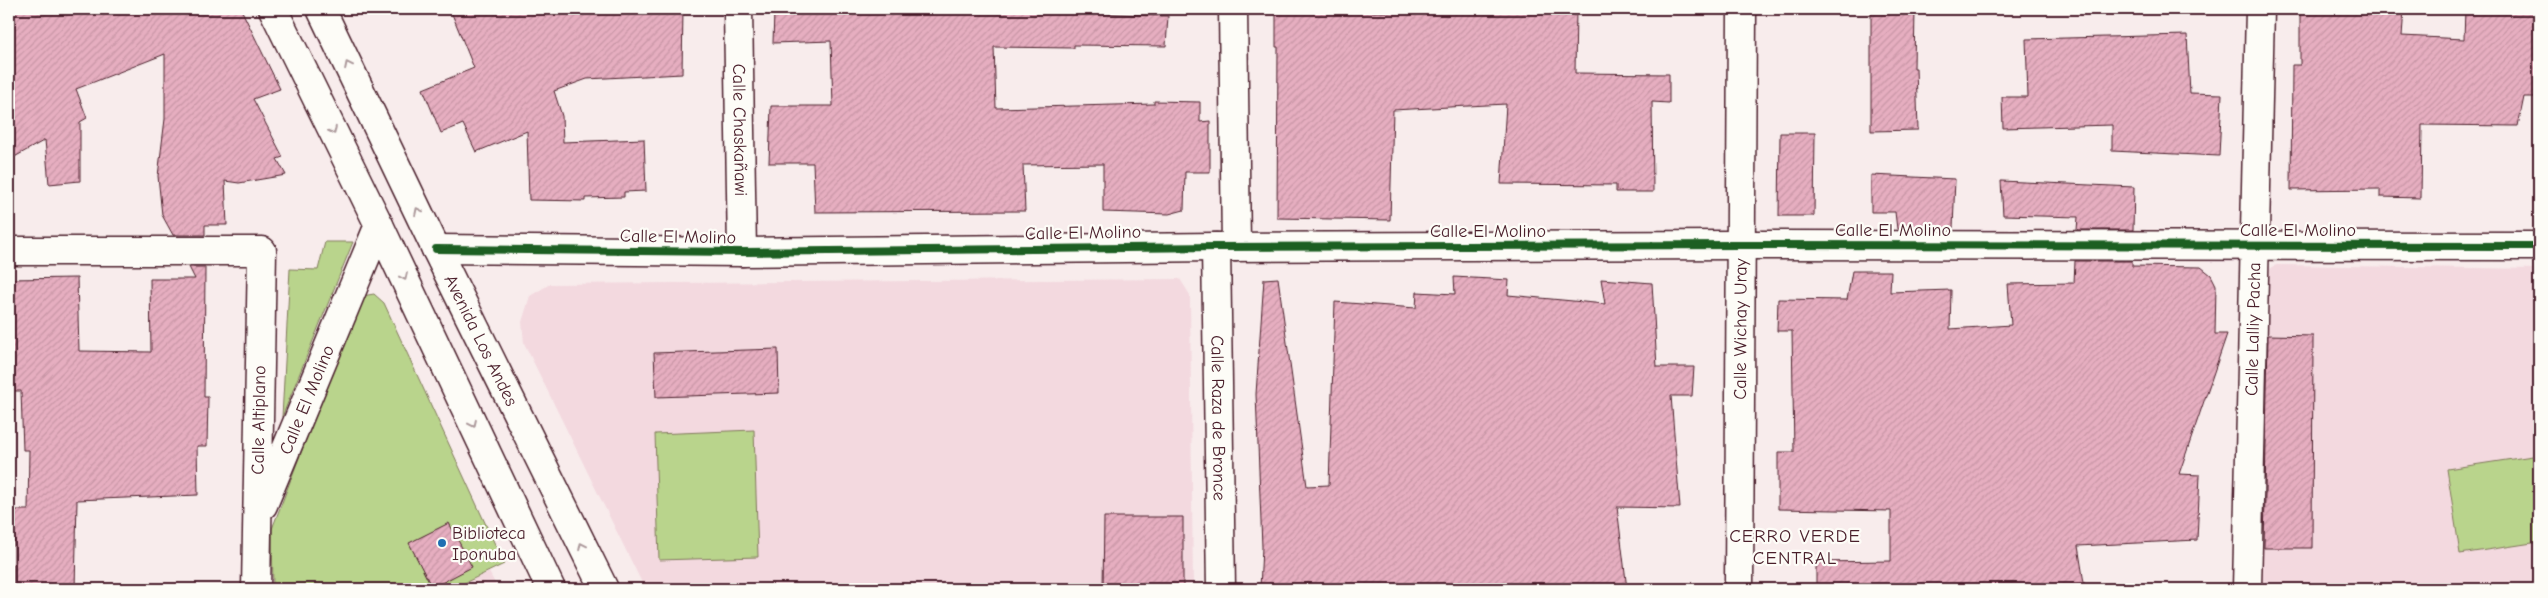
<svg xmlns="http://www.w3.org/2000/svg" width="2548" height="598" font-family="'Comic Neue',sans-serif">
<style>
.built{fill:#f3d9df}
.green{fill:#b9d48c;stroke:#827a5c}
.building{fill:url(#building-hatch);stroke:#4a1f2b}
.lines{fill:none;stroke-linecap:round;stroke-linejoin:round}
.minor-casing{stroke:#4a1f2b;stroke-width:31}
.tertiary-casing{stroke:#4a1f2b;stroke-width:31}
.minor{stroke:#fdfcf7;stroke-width:28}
.tertiary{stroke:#fdfcf7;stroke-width:28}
.cycleway-casing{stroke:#fdfcf7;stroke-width:11}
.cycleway{stroke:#1b5e20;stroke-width:8}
.oneway{stroke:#ac999b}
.poi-dot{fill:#1f6fb2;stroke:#fdfcf7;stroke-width:2}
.labels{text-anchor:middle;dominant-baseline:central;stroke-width:4.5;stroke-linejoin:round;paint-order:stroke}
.street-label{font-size:18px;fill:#4a1f2b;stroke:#fdfcf7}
.poi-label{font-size:18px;fill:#4a1f2b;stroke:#fdfcf7;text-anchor:start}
.neighbourhood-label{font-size:19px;letter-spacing:1px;fill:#4a1f2b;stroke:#fdfcf7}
</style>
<defs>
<pattern id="building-hatch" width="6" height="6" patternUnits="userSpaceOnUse" patternTransform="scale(1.25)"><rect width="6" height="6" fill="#e6aec0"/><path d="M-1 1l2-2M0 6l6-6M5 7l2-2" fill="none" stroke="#c795a5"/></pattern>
</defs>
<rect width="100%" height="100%" fill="#f8ecec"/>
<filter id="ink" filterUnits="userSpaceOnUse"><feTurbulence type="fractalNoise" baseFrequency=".02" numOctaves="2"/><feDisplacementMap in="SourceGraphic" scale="10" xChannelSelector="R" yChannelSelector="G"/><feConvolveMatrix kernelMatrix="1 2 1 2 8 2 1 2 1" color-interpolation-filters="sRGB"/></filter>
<g filter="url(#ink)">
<path class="built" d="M2276,265L2539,269V589H2249L2259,276Z
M1180,279L1190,295L1193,589H645L524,343L522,322L530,296L550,284Z
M489,572L498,589H452Z"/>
<path class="green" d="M325,242H353L282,417L290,269L318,270Z
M374,294L384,303L504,564L452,589H273L272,529L354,313L362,296Z
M754,430L758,557L659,560L655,434Z
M2539,455V542L2460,554L2447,469Z"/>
<path class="building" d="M9,9H241L280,89L253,99L283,157L277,159L286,175L239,183L225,181L227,225H205V235H173L162,215L158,176L165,119V54L76,89L87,118L80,122V181L49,184L45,140L9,160Z
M450,9H683L682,74L587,79L554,91L562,116L563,142L644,139L646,191L624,192V197L585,198V201L529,200L527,131L476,152L463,124L441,133L423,89L474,68Z
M874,9H1091V13L1168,16L1166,46L1074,45V48L994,47L996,108L1154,104V101L1200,102V122L1210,121V172H1185L1184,210L1169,214L1103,212V164L1023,165L1025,211L815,212L813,163H769L771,106H833L831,41L773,43L774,12L874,14Z
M1460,9H1576L1575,73L1669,74V103L1652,102L1653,192H1616V185L1501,184L1506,104L1393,110L1390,220L1277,218L1278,47H1276V11L1396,12Z
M1871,9H1915L1914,68H1916L1918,130L1871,131Z
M2300,9H2404L2402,36L2464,39L2465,9H2539V97H2524L2518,126L2422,125L2421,198L2380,197V189L2291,190L2292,65H2300Z
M2187,35L2190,93L2222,94L2219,156L2112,151V125L2003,128L2002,97H2028L2026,39Z
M1780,133H1815L1814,216H1779Z
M1871,175L1955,179L1953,228L1897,229L1895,212H1871Z
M2001,181L2134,187L2133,230H2077L2078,217L2003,215Z
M2075,261H2132V266L2201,267L2211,275L2216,285L2215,334H2227L2179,474L2200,475L2197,540L2078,546L2085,589H1816V562L1891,561V511L1778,509V452H1794L1792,331H1777L1778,299L1847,300L1852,271H1891L1890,292L1951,290L1950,329L2011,325L2008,284L2074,283Z
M189,267H205L204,397H208L207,446H197L198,495L77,500L75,589H14V510H28L29,450H23L21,391H14L9,279L77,278L79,351L151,352L150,279H195Z
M1454,277L1509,280L1508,295L1605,304L1601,279L1652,283L1657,367H1694L1692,396H1671L1680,508L1617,507L1627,589H1260L1262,547L1256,394L1264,279L1278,278L1307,486L1329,485L1335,302L1416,308L1417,292L1455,294Z
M2268,335L2313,336L2312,548H2264Z
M778,349L779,393L656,397L654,353Z
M1104,517H1183V589H1103Z
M449,523L472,567L432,588L409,543Z"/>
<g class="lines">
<g class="minor-casing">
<g id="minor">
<path id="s1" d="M738,9L742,252"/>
<path d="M1233,9L1236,247"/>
<path id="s2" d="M1216,247L1221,589"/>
<path d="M436,249L742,252L1216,247L1740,245L2539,246"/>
<path d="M9,251H262L256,589"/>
<path id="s3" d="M263,505L379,225"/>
<path id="s4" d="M1739,589L1742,9"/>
<path id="s5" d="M2247,589L2260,9"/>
</g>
</g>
<g class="tertiary-casing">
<g id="tertiary">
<path d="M273,9L379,225L551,589"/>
<path id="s6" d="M321,9L436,249L604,589"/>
</g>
</g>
<use href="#minor" class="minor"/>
<use href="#tertiary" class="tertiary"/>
<g class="cycleway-casing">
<path id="cycleway" d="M436,249L742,252L1216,247L1740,245L2539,246"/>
</g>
<use href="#cycleway" class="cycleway"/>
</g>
<defs><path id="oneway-chevron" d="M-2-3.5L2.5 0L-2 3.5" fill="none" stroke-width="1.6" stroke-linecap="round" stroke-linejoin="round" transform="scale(1.25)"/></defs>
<g class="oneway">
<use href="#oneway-chevron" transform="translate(348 65) rotate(-116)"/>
<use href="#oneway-chevron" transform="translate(333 131) rotate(64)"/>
<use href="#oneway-chevron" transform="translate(418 211) rotate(-116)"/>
<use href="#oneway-chevron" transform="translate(404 277) rotate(65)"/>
<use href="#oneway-chevron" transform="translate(473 424) rotate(65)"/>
<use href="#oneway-chevron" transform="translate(582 546) rotate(-116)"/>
</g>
</g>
<circle class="poi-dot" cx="442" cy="543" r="5"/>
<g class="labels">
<g class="street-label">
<text stroke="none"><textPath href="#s1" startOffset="121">Calle Chaskañawi</textPath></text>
<text x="1893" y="230">Calle El Molino</text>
<text x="2298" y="230">Calle El Molino</text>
<text x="1488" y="231">Calle El Molino</text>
<text transform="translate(1083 233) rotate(-1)">Calle El Molino</text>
<text transform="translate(678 237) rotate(1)">Calle El Molino</text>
<text stroke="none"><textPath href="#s4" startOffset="260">Calle Wichay Uray</textPath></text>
<text stroke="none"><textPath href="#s5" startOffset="260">Calle Lalliy Pacha</textPath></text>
<text stroke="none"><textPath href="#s6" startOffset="368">Avenida Los Andes</textPath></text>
<text stroke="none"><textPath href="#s3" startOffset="114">Calle El Molino</textPath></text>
<text stroke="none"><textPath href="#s2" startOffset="171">Calle Raza de Bronce</textPath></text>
<text transform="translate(259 420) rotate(-89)">Calle Altiplano</text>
</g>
<g class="poi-label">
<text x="452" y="533">Biblioteca<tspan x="452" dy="21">Iponuba</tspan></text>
</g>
<g class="neighbourhood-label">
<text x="1795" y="536">CERRO VERDE<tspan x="1795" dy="22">CENTRAL</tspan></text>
</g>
</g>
<rect width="2548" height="598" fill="none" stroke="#fdfcf7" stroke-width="30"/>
<rect x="15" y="15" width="2518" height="568" fill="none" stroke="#4a1f2b" stroke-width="2" filter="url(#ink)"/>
</svg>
